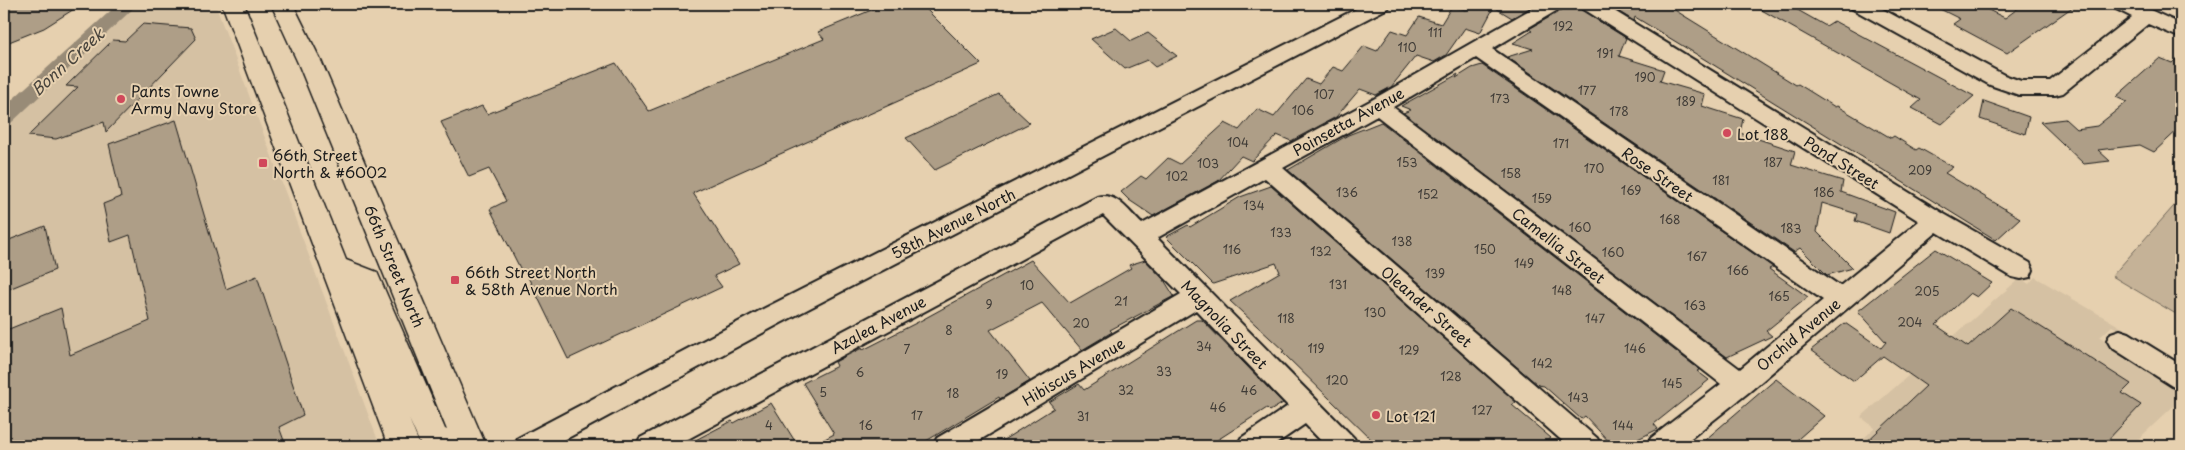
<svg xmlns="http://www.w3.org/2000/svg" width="2185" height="450" font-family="'Playpen Sans',sans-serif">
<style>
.built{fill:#d5c1a3}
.green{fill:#c5b297;stroke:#70675a}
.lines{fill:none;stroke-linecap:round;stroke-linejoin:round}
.canal{fill:#988b77;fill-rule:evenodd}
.building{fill:#ae9e87;stroke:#1c1c1c}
.minor-casing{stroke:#1c1c1c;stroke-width:4}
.primary-casing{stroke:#1c1c1c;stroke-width:3}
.minor{fill:#e6d0af;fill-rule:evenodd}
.primary{fill:#e6d0af;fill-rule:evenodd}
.poi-dot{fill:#d1495b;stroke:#e6d0af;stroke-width:2}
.labels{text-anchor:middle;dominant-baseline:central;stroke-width:4;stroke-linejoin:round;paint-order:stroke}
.number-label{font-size:12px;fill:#403c37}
.poi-label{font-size:15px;fill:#1c1c1c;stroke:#e6d0af;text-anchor:start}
.street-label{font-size:15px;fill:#1c1c1c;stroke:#e6d0af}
.water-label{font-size:16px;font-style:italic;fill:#47433c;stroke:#e6d0af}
</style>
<rect width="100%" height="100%" fill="#e6d0af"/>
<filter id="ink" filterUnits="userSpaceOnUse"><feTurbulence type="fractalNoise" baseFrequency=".02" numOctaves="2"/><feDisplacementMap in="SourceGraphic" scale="10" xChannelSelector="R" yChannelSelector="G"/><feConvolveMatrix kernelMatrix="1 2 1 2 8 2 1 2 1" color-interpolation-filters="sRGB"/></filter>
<g filter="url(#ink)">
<path class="built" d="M128,4H215L380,446H4V111Z
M2035,277L2181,362V369L2112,326L2100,337L2181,388V399L2131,446H1855L1875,428L1861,417L2020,278L2029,284Z"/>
<path class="green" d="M2181,198V317L2112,276Z"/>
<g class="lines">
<path class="canal" d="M118,4H138L11,123L4,125V107Z"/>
</g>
<path class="building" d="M4,4H82L44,28L4,44Z
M886,4H921L981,64L693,193L739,264L714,276L722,287L568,359L524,269L521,270L490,209L506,201L489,169L469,177L441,122L482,106L487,114L616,63L649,111L824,39L818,32Z
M1477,4H1537L1512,18L1494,7L1480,33L1465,28L1446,55L1434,62L1416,56L1391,87L1376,95L1360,89L1336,117L1291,141L1277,135L1252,161L1241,156L1218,181L1153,216L1129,200L1121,192L1141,176L1146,179L1168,158L1180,164L1225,123L1239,130L1257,109L1274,117L1306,79L1319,84L1333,67L1343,71L1364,46L1377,51L1392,30L1407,35L1419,17L1441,24L1452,6L1466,10Z
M1566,4H1577L1581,10L1626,38L1619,56L1664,70L1660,81L1705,94L1702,106L1743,119L1740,133L1795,151L1791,165L1843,181L1841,192L1895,212L1889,233L1855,221L1857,214L1822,203L1817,232L1853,268L1827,275L1800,248L1794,252L1507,57L1533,49L1513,43L1532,31L1529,29L1562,10Z
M1606,4H1665L1796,85L1798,84L1835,107L1837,106L1891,138L1894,136L1916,150L1919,148L1953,167L1945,173L2020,218L1996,240L1696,54L1635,17L1634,21Z
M1751,4H1787L1826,26L1834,21L1974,96L1942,124L1912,108L1921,100Z
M1930,4H1976L2005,18L2024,4H2077L2007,53L1953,24L1960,19Z
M143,24L191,28L196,39L106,132L104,122L56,139L28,136L78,87L66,86L113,40L125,41Z
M1116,28L1131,41L1148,33L1177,56L1155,67L1147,60L1125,69L1091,39Z
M2181,55V127L2154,152L2140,145L2098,150L2110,161L2084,164L2040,122L2065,119L2076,129L2097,126L2127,102L2116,97L2160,58L2172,63Z
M1482,65L1773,267L1769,269L1808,297L1766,331L1772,336L1727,357L1403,113L1411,110L1401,106L1458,74L1456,78L1472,68Z
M999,94L1030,123L935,170L906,138Z
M1984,101L2029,117L2025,134L1980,119Z
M176,120L226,289L257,276L303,415L279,427L286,446H4V331L61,308L70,355L150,321L130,235L111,242L103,204L121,197L109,144Z
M1381,122L1700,370L1697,371L1709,380L1654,424L1658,429L1624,446H1613L1585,416L1581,419L1544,386L1538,385L1288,170L1348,135Z
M1271,186L1516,402L1512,405L1551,438L1541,446H1378L1282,352L1284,351L1230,301L1280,272L1276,263L1213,284L1166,237L1188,225L1190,227L1240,197Z
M45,226L55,270L4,291V242Z
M1936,249L1992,283L1977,297L1970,293L1936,325L1968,347L2011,308L2131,384L2122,393L2141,405L2102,446H1862L1926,386L1883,356L1854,381L1811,350L1845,323L1881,348L1886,342L1858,311Z
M1031,260L1070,303L1131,268L1129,265L1145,260L1164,280L1174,296L1110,330L1112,332L1082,350L1042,303L990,330L1030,381L1000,399L999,397L918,446H812L834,434L803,383L837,366L835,362L846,356L862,348L863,350L920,321Z
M1196,320H1202L1283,403L1270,411L1267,408L1208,446H994L1054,408L1049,402L1079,384L1084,390Z
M1776,379L1824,416L1790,446H1698Z
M771,403L798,446H684L732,421L734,423Z"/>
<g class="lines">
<g class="minor-casing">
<path id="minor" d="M1366,4H1391L1388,8L781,323L553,446H514L518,438L763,309Z
M1540,4H1564L1561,8L1492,49L1840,286L1919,221L1582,8L1579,4H1603L1944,214L2030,263L2033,270L2030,277L2021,279L2012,277L1937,232L1749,392L1681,446H1647L1651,438L1721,384L1377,116L1283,168L1597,438L1601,446H1568L1265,178L1157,238L1354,438L1358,446H1326L1305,424L1273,446H1237L1241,438L1288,406L1196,310L970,446H933L937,438L1181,294L1103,215L675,446H636L640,438L1097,197C1116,191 1129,212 1142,224L1370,101ZM1476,58L1823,300L1740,369L1393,107Z
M1848,4H1873L2004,75L2021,81H2050L2132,17L2114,8L2111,4H2137L2181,24V38L2148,24L2063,93L2055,95H2019L1990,85L1851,8Z
M2120,330L2129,333L2181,365V389L2172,386L2111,347L2107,340L2111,333Z"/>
</g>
<g class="primary-casing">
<path id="primary" d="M222,4H244L346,260L377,272L445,429L447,430L298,63L271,4H293L322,63L486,446H421L409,419L420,446H388Z"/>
</g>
<use href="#minor" class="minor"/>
<use href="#primary" class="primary"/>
</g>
</g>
<g class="poi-dot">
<circle cx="121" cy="99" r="5"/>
<circle cx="1727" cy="133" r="5"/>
<rect x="258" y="158" width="10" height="10" rx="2.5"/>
<rect x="450" y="275" width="10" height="10" rx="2.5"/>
<circle cx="1376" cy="415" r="5"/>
</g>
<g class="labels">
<g class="number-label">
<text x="1563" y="26">192</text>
<text x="1435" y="32">111</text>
<text x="1407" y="47">110</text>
<text x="1605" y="53">191</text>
<text x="1645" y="77">190</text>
<text x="1587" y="90">177</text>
<text x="1324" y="94">107</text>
<text x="1500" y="98">173</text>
<text x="1686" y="101">189</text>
<text x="1303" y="110">106</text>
<text x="1619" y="111">178</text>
<text x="1238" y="142">104</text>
<text x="1561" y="143">171</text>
<text x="1407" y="162">153</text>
<text x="1773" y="162">187</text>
<text x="1208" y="163">103</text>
<text x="1594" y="168">170</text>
<text x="1920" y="170">209</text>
<text x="1511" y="173">158</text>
<text x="1177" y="176">102</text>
<text x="1721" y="180">181</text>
<text x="1631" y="190">169</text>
<text x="1347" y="192">136</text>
<text x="1824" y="192">186</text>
<text x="1428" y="194">152</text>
<text x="1542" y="198">159</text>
<text x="1254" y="205">134</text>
<text x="1670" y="219">168</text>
<text x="1580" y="227">160</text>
<text x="1791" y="228">183</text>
<text x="1281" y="232">133</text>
<text x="1402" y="241">138</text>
<text x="1232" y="249">116</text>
<text x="1485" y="249">150</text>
<text x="1321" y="251">132</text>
<text x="1613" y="252">160</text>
<text x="1697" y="256">167</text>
<text x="1524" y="263">149</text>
<text x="1738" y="270">166</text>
<text x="1435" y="273">139</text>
<text x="1338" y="284">131</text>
<text x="1027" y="285">10</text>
<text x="1562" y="290">148</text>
<text x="1927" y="291">205</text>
<text x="1779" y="296">165</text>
<text x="1121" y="301">21</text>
<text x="989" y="304">9</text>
<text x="1695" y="305">163</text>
<text x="1375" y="312">130</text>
<text x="1286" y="318">118</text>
<text x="1595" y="318">147</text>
<text x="1910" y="322">204</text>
<text x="1081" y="323">20</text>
<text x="949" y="330">8</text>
<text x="1204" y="346">34</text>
<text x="1316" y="348">119</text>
<text x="1635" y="348">146</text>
<text x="907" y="349">7</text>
<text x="1409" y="350">129</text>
<text x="1542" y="363">142</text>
<text x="1164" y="371">33</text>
<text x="860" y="372">6</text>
<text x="1002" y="374">19</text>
<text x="1451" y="376">128</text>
<text x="1337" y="380">120</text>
<text x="1672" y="383">145</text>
<text x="1126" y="390">32</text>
<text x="1249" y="390">46</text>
<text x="823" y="392">5</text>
<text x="953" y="393">18</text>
<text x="1578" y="397">143</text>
<text x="1218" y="407">46</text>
<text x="1482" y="410">127</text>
<text x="917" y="415">17</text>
<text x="1083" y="416">31</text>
<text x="769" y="425">4</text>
<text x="866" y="425">16</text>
<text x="1623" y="425">144</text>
</g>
<g class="poi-label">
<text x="131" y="90">Pants Towne<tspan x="131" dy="17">Army Navy Store</tspan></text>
<text x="1737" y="133">Lot 188</text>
<text x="273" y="154">66th Street<tspan x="273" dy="17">North &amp; #6002</tspan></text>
<text x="465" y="271">66th Street North<tspan x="465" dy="17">&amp; 58th Avenue North</tspan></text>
<text x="1386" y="415">Lot 121</text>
</g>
<g class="street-label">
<text transform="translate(1348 121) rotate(-29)">Poinsetta Avenue</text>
<text transform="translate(1842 162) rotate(32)">Pond Street</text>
<text transform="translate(1658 174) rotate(35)">Rose Street</text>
<text transform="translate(953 223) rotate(-27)">58th Avenue North</text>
<text transform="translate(1559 245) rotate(38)">Camellia Street</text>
<text transform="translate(395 266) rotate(67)">66th Street North</text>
<text transform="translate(1427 306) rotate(41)">Oleander Street</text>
<text transform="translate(878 324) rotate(-28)">Azalea Avenue</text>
<text transform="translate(1225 324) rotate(46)">Magnolia Street</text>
<text transform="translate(1798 334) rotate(-40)">Orchid Avenue</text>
<text transform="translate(1073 371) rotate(-31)">Hibiscus Avenue</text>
</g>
<g class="water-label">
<text transform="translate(67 61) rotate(-42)">Bonn Creek</text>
</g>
</g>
<rect width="2185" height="450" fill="none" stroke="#e6d0af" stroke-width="20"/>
<rect x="10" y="10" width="2165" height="430" fill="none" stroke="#1c1c1c" stroke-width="2" filter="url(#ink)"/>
</svg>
